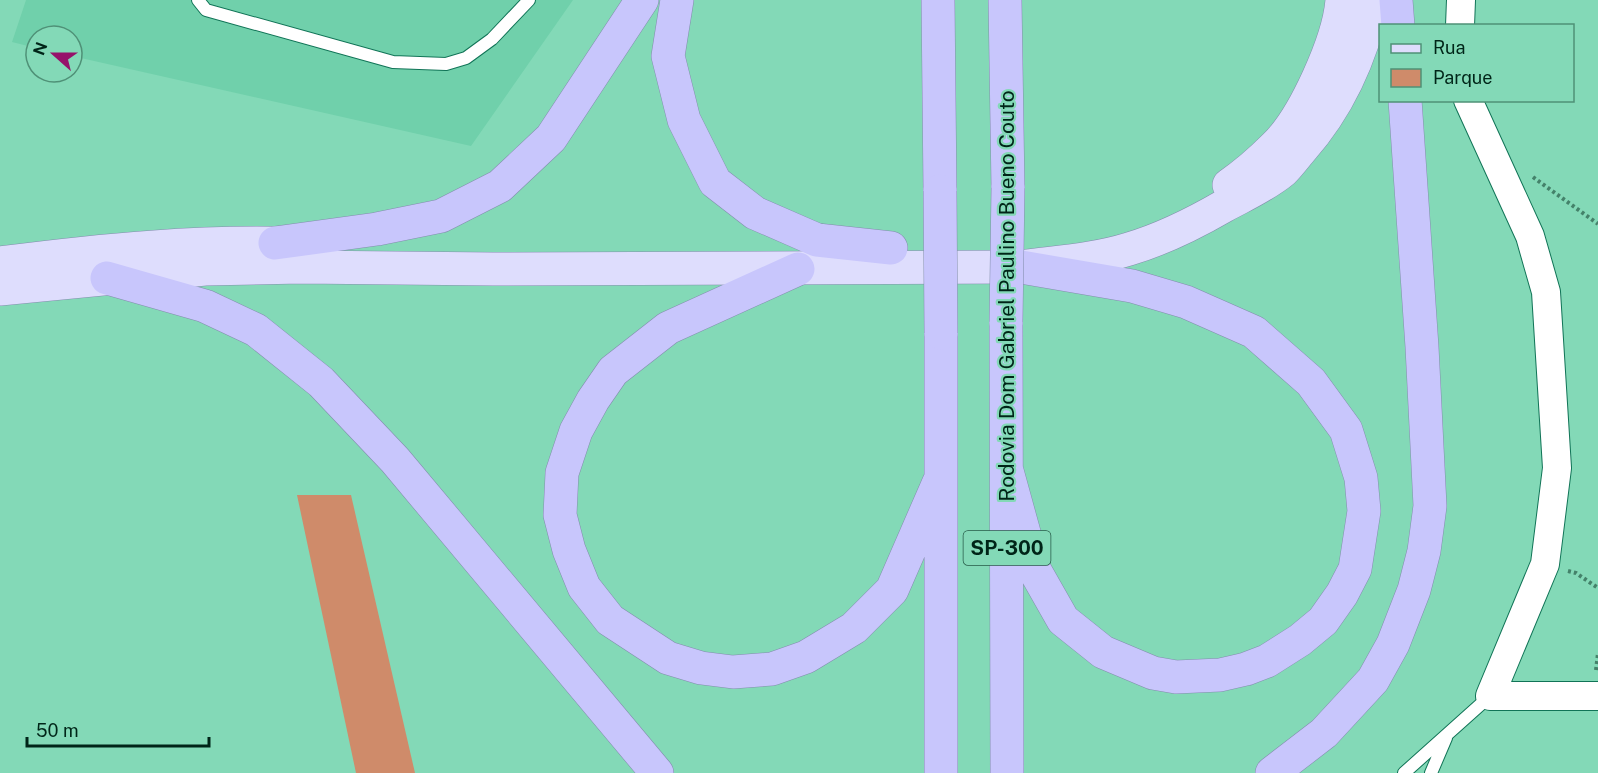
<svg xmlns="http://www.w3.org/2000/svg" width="1598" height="773" font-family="'Public Sans',sans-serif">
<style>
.built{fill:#70d0ab}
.green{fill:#cf8b6a}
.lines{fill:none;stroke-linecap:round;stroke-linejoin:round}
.service-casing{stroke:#117457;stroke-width:14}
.tertiary-casing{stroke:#117457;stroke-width:30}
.primary-casing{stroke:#828eac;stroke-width:34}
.motorway-casing{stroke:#828eac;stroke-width:34}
.path{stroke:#44826a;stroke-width:4;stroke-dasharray:3 3;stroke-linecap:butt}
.service{stroke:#fff;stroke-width:12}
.tertiary{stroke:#fff;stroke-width:28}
.primary{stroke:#deddfd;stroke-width:33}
.motorway{stroke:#c8c6fc;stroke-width:33}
.motorway-bridge-casing{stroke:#828eac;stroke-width:34;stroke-linecap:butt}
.motorway-bridge{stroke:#c8c6fc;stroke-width:33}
.labels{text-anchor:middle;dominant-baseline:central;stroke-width:4.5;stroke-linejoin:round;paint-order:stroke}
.shield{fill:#83d9b7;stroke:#275b48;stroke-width:1.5}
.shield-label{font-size:20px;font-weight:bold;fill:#002518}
.street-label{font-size:21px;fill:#002518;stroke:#83d9b7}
</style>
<rect width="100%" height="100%" fill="#83d9b7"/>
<path class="built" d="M26,0H573L471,146L72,56V36H36V48L12,42Z"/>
<path class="green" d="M297,495H351L415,773H356Z"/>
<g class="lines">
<g class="service-casing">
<path id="service" d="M198,0L206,10L393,62L446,64L466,58L492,39L529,0
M1404,773L1490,696
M1431,773L1446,738"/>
</g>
<g class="tertiary-casing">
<path id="tertiary" d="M1460,26L1461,0
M1468,100L1530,236L1546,292L1557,468L1545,564L1490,696H1598"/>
</g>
<g class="primary-casing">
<path id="primary" d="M1229,185C1245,174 1261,160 1275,146C1304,118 1339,40 1342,0
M0,263C100,250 202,240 303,244
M0,289L205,269L301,267L493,269L1021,267C1056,262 1094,260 1129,249C1163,239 1193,224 1224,206C1244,195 1265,186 1283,171C1289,165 1295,157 1301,150C1339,107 1362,56 1374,0"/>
</g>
<g class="motorway-casing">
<path id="motorway" d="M677,0L668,56L684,120L715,182L755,213L817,240L891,248
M938,0L940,191
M1005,0L1008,188
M1396,0L1398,26
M275,243L377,229L441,216L500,186L551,138L642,0
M798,269L668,328L613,371L593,400L576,431L562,473L560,515L569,550L584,587L610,620L668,658L701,668L733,672L772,669L806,657L854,628L892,590L939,482
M107,278L205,306L256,330L321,382L395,460L657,773
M1006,322L1007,773
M941,333V773
M1007,471L1034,569L1063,620L1103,652L1153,673L1176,677L1220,675L1246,669L1267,661L1300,640L1323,621L1342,594L1355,569L1364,511L1361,478L1346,430L1311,382L1254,332L1186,302L1132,286L1021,267
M1272,773L1324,733L1373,680L1393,644L1414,590L1424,551L1430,506L1422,347L1405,100"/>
</g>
<path class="path" d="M1533,177L1598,224
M1568,571L1576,573L1598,588
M1596,670L1598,653"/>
<use href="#service" class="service"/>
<use href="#tertiary" class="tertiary"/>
<use href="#primary" class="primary"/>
<use href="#motorway" class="motorway"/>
<g class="motorway-bridge-casing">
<path id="motorway-bridge" d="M940,191L941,333
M1006,322L1008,188"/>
</g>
<use href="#motorway-bridge" class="motorway-bridge"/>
</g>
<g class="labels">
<rect class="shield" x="963.5" y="531" width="87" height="34" rx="4.5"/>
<g class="shield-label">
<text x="1007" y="548">SP-300</text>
</g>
<g class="street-label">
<text transform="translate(1006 296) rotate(-90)">Rodovia Dom Gabriel Paulino Bueno Couto</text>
</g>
</g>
<rect x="1379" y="24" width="195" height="78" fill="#83d9b7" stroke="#4f9177" stroke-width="1.5"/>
<rect x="1391" y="44" width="30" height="9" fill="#deddfd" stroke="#4f9177" stroke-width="1.5"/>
<text x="1433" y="54" font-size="18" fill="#002518">Rua</text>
<rect x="1391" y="69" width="30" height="18" fill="#cf8b6a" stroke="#4f9177" stroke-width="1.5"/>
<text x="1433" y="84" font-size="18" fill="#002518">Parque</text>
<g transform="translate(54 54) rotate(291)"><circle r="28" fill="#83d9b7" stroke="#4f9177" stroke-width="1.5"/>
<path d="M0-4.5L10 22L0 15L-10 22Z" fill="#96126a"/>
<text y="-9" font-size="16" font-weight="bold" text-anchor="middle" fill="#002518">N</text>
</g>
<path d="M27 737v9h182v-9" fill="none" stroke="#002518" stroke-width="3"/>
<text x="36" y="737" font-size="18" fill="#002518" stroke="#83d9b7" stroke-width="4.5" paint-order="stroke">50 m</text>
</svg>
